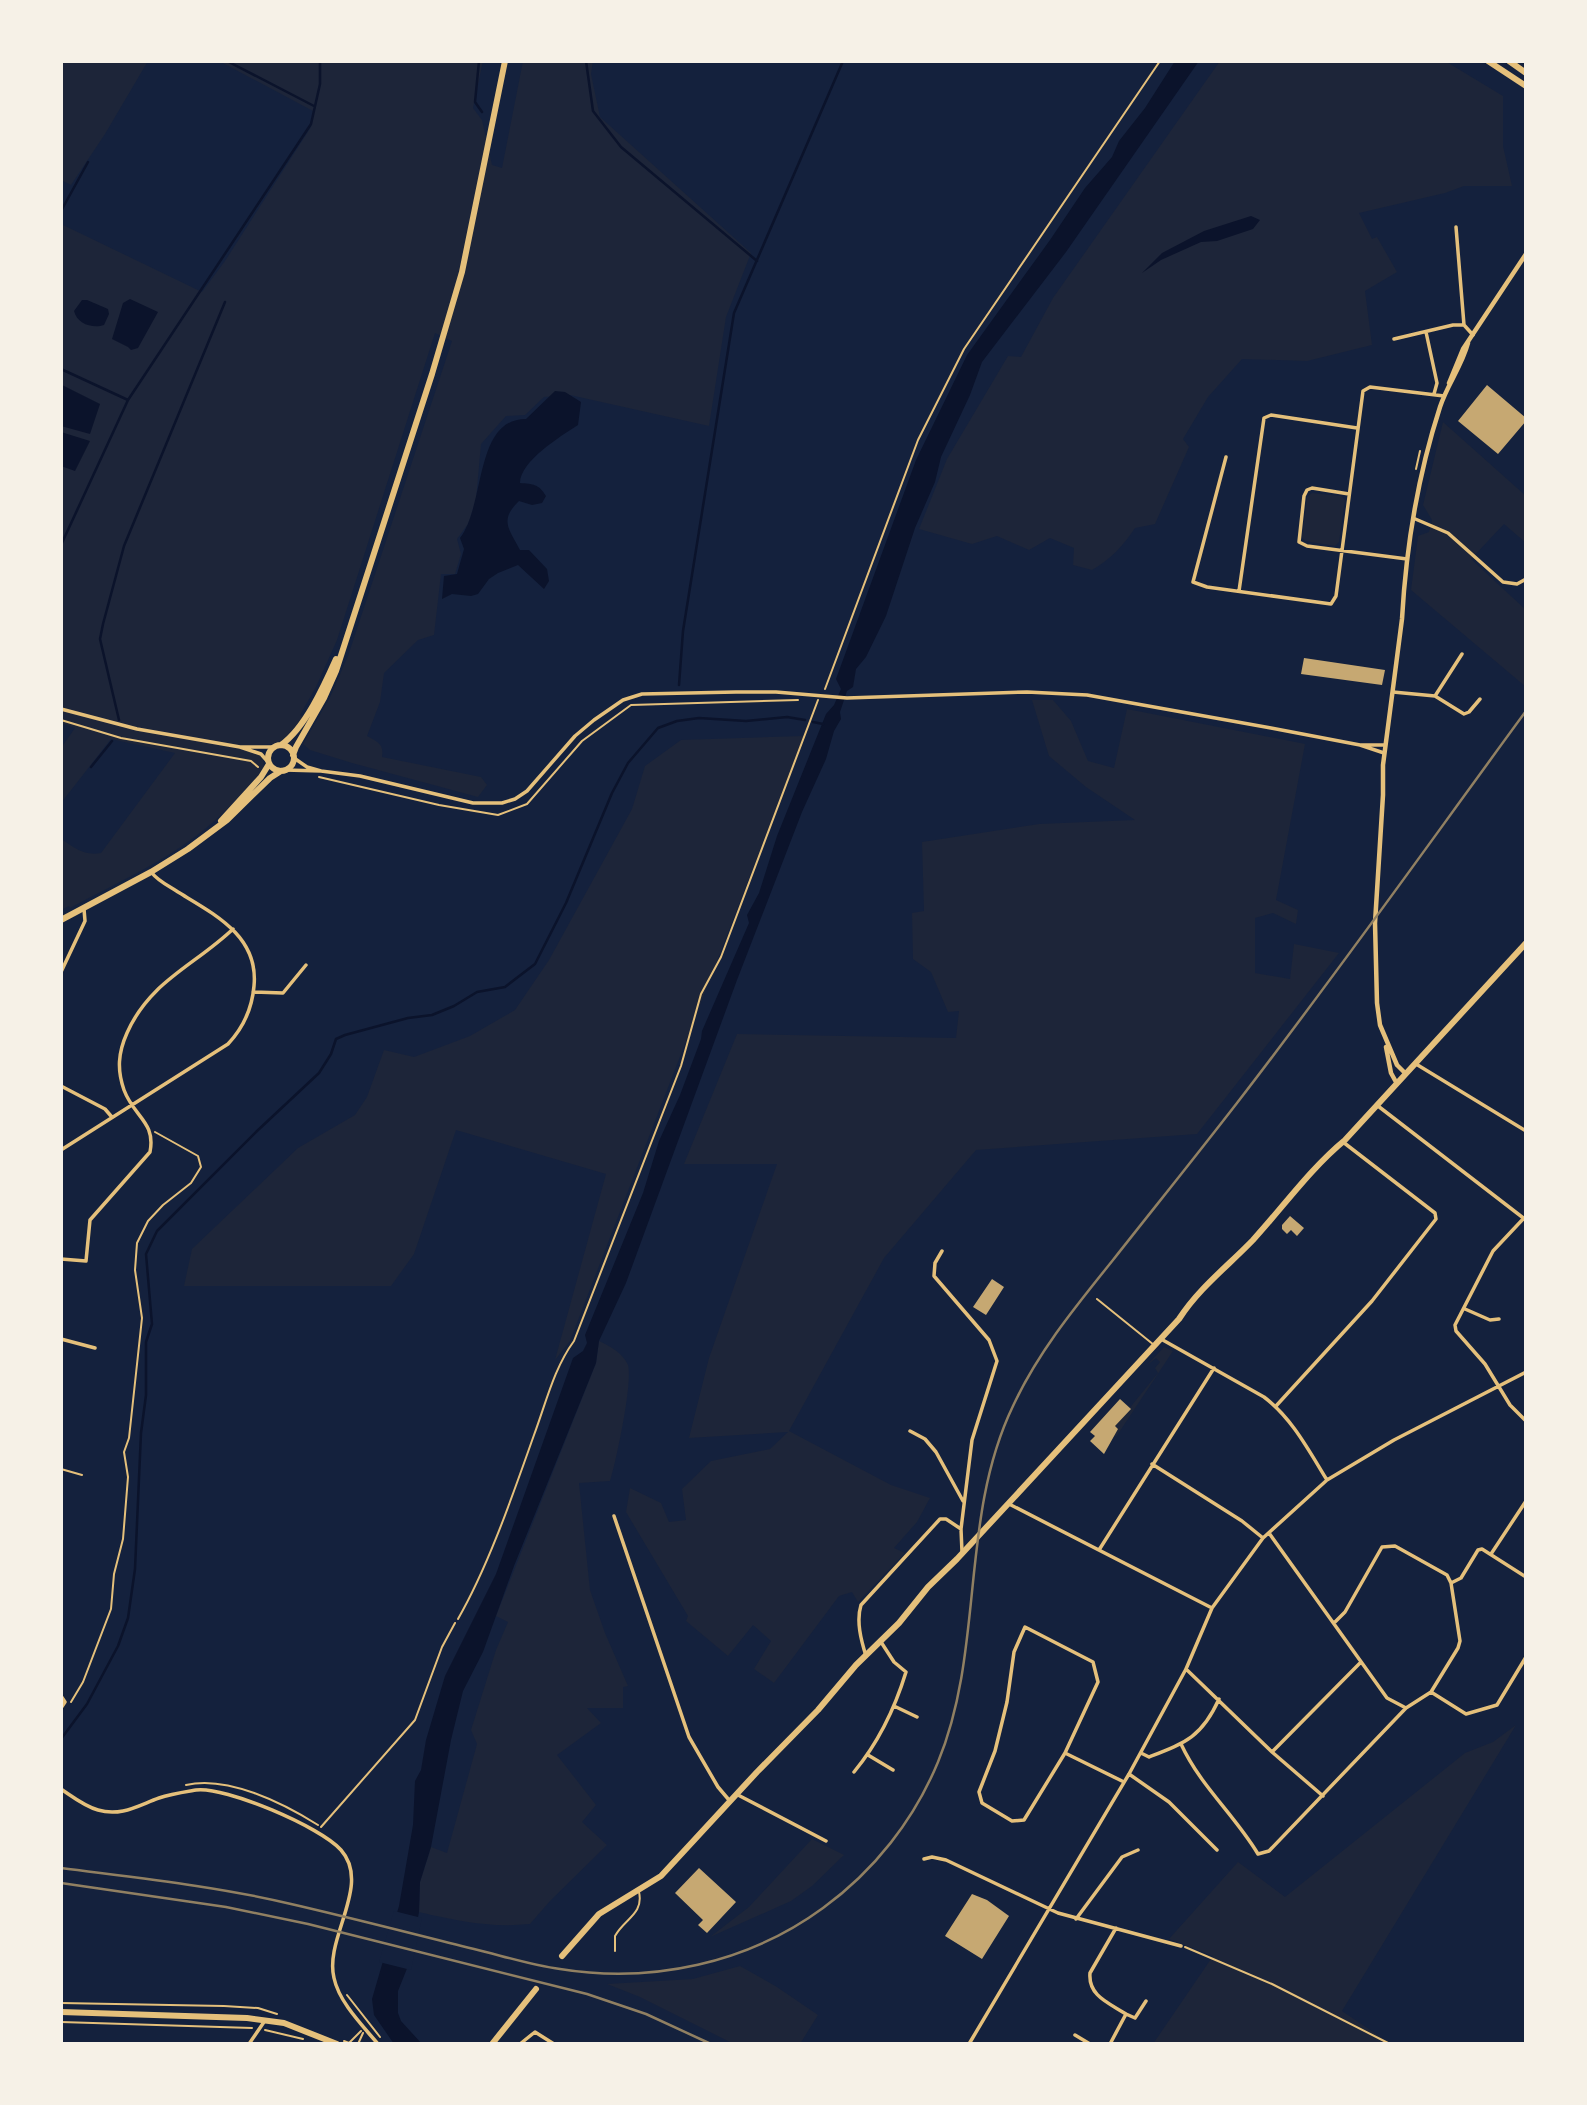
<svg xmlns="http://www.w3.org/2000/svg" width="1587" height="2105" font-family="Lato,sans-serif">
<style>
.green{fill:#1d2539}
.water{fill:#0b132b}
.pier{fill:#14213d}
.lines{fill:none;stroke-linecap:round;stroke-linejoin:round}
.stream{stroke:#0b132b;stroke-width:2.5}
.building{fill:#c6a872}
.path{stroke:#e5c07b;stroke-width:2}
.service{stroke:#e5c07b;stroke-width:2}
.minor{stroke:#e5c07b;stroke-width:3.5}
.tertiary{stroke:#e5c07b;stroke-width:4.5}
.primary{stroke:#e5c07b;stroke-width:6}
.trunk{stroke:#e5c07b;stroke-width:6}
.rail{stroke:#918062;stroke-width:2.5}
</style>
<rect width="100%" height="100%" fill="#14213d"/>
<path class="green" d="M61,61H148L105,134L71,185L61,180Z
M219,61H483L473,108L482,120L492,165L502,168L523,61H593L591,74L600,117L751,253L726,317L709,426L570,395L544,397L525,415L506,416L481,444L476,500L468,524L457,539L461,554L455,574H441L434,635L418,640L384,673L380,702L367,736C378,742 384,744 382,757L481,777L487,785L478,797L352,763L310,750L303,744L330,697L348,656L452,341L435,333L337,640L316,687L300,715L303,717L283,741L272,744L242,746L263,757L264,768C244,792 222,817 196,836C158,865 112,885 70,908L69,906L61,910V839C75,848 84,856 101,853L175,753L111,739L61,803V748L75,728L61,723V224L202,292L225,261L311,127L313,111Z
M1220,61H1445L1503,96V146L1512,186H1464L1445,193L1359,213L1372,239L1377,237L1397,272L1365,291L1372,345L1307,361L1242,359L1208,397L1183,439L1189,447L1155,524L1135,528C1124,545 1110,560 1092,570L1073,565L1074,548L1050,538L1029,550L997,536L972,544L919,529L947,459L1008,356L1021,357L1053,298Z
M1443,422L1526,496V543L1504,524L1471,559L1526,610V687L1411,590L1418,536L1429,532L1432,520L1423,505Z
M1312,493L1341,496L1345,500L1339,542L1335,546L1305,541L1302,537L1307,497Z
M1032,700H1053L1071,721L1088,761L1114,768L1127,709L1305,744L1276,900L1298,910L1296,924L1273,913L1255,918V973L1290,979L1294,944L1339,953L1197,1134L976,1150L884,1258L789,1431L891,1485L930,1498L917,1522L894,1548L905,1553L858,1602L852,1592L839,1596L774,1683L754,1669L771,1641L753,1625L728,1656L686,1621L688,1616L626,1512L630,1488L661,1503L669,1522L686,1520L682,1489L711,1461L770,1449L788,1432L689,1438L709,1358L777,1164H684L737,1034L956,1038L959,1011L948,1012L931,972L913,959L912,913L924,911L922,842L1039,824L1135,820L1086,787L1049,756Z
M804,736L570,1341L555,1360L606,1174L456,1130L414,1254L391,1286H184L192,1249L298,1148L355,1115L367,1097L384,1050L414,1057L470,1036L515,1010L549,960L632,809L645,766L681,740Z
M599,1341C610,1346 623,1353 628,1365C633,1382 616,1462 610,1481L579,1483L590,1590L605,1633L628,1686L623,1687V1708H587L601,1723L557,1755L596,1805L582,1822L607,1845L550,1901L530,1924C491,1928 457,1921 419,1912L420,1882L431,1847L447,1853L477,1744L471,1730L496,1650L508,1622L496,1616L596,1363Z
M1164,1347L1173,1351L1116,1437L1114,1435L1118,1429L1115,1426L1158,1373L1155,1368L1160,1362L1156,1358L1146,1366Z
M1516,1725L1342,2011L1391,2044H1153L1213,1956L1169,1939L1238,1862L1285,1897L1465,1753L1493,1742Z
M812,1839L844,1855L812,1886L791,1901L710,1937L749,1907Z
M740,1966L777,1987L818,2015L800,2044H734L640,1997L607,1984L693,1979Z"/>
<path class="water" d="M1175,61H1199L1066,252L982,362L970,395L941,457L935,482L915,528L886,616L866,657L856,669L853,687L847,691L840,712L841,719L834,731L826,759L802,812L737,980L626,1283L599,1341L596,1363L514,1566L483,1652L463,1691L451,1740L431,1847L420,1882L419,1912L410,1961L398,1991V2013L401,2021L422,2044H394L374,2015L372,1999L399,1906L413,1825L415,1781L421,1770L426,1740L445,1676L496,1574L573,1358L583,1351L587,1343L585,1335L643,1193L659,1141L680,1095L701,1039L702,1031L749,923L747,915L759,893L777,836L826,714L834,705L841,689L836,679L916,460L967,355L1050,240L1085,188L1112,157L1119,141L1145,108Z
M1251,216L1260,220L1253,229L1217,241L1201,242L1161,260L1142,273L1162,253L1204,231Z
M130,299L158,312L138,348L131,350L128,347L112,339L123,303Z
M82,300H87L108,309L109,314L104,325C93,329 77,324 74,311Z
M62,385L100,404L90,434L61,426Z
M555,391L565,392L581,402L578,425C561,436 520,461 520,483C533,484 539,484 546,496L542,503L532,505L519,501C499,520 509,529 520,550H529L547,569L549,581L544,589L518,565L498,573L489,579L478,594L471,596L452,594L442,599L444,576L457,574L464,549L460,538C486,504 474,419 526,419Z
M61,432L90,441L75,471L61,466Z"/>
<path class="pier" d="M394,1911L422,1918L411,1970L379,1962Z"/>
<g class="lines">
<path class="stream" d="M227,61L314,106
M479,61L475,102L482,112
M586,61L593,111L621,147L757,261
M61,211L88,162
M61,369L128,400
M61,545L128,400L311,124L320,84V61
M679,685L683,631L734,313L843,61
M119,720L100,639L103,624L124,546L225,302
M813,722L823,724
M91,767L112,741
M61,1739L87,1704L118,1646L128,1618L135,1569L141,1433L146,1395V1342L152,1324L146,1254L157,1231L257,1131L319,1073L331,1054L336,1039L345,1035L408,1018L432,1015L454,1006L477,992L505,987L535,964L566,903L612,793L628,763L658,728L677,721L699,718L746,721L787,717L805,720"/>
</g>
<path class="building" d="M1487,385L1526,418V421L1498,454L1458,421Z
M1304,658L1385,670L1382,685L1301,674Z
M1290,1216L1304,1228L1297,1236L1291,1230L1287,1234L1282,1229V1225Z
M992,1279L1004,1287L986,1315L973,1307Z
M1120,1399L1131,1409L1115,1426L1118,1429L1104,1454L1090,1441L1095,1436L1090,1432Z
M699,1868L736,1902L707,1933L698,1925L703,1920L675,1893Z
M972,1894L987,1900L1009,1916L982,1959L945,1936Z"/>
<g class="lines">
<path class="path" d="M1416,469L1420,451
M825,689L918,440L964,349L1160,61
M61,720L121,738L251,761L258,767
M319,777L439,805L498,815L527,804L582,741L631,705L798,700
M61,1469L82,1475
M458,1619C489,1565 513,1494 534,1435C546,1403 554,1368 574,1341L681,1066L701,994L721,957L818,700
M71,1702L83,1682L111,1609L114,1574L123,1539L128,1477L124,1452L129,1438L142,1318L135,1270L137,1243L148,1221L163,1205L191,1183L201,1167L198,1156L155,1132
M186,1785C227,1775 283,1803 318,1825
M1185,1947L1272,1984L1390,2044
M347,1995L380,2037
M61,2003L224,2006L258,2008L277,2014
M61,2022L252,2028
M265,2030L303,2039
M344,2041L349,2043L361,2031
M358,2044L363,2033"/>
<path class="service" d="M1097,1299L1154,1345
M321,1827L415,1720L442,1647L455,1623
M615,1951V1936C624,1919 644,1914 639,1892"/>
<path class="minor" d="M1456,227L1464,325L1473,335
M1426,332L1437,383L1434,394
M1394,339L1453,325H1464
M1226,457L1193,582L1207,587L1331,604L1336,596L1363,391L1370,387L1444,396
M1349,494L1312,488L1307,490L1304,496L1299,542L1307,546L1407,559
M1413,518L1448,533L1503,582L1517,584L1526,579
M1239,591L1264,418L1271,415L1357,428
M1393,692L1435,696L1464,714L1469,712L1480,699
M1435,696L1462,654
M61,709L137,729L240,747
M1362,745H1385
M268,762L261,754L240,747H274
M285,770L321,771L307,767L294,758
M321,771L360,776L473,803H502L515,799L527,791L575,736L594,720L623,700L642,694L736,692H776L847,698L1027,692L1087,695L1271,728L1360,745L1384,753
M61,972L85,921L84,909
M253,992L283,993L306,965
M1416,1064L1526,1131
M61,1086L105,1109L111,1116
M1378,1106L1526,1220
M61,1150L228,1044C244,1027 252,1009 254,986C259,936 214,914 178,892C169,886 158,881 152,873
M1524,1218L1493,1251L1455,1325L1456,1331L1485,1364L1510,1405L1526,1421
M942,1251L935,1263L934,1276L989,1340L997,1361L972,1440L961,1529L962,1552
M61,1259L86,1261L90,1220L150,1152C156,1122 134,1117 124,1090C117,1070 118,1053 127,1033C150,981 194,966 233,929
M1465,1309L1490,1320L1499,1319
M61,1339L95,1348
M1161,1339L1264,1397C1292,1418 1309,1451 1327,1480
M1276,1406L1372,1301L1436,1219L1435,1213L1343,1142
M910,1431L925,1439L936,1452L963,1501
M1152,1464L1242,1521L1263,1538
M1009,1504L1212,1608
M614,1516L689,1737L718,1787L729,1800
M1269,1533L1387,1698L1406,1708
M1099,1550L1214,1368
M1491,1554L1526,1501
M1451,1583L1461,1578L1478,1550L1482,1549L1526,1577
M866,1656C861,1640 856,1621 861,1605L940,1519H946L961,1529
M1186,1669L1272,1752L1323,1796
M1431,1692L1466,1714L1497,1705L1526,1657
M61,1696L65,1702L61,1708
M894,1706L917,1717
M1181,1744C1201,1787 1234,1814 1258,1854L1269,1851L1406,1708L1431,1692L1458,1648L1460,1641L1451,1583L1447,1575L1395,1546L1382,1547L1345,1612L1334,1623
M1272,1752L1361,1662
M1065,1753L1024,1820L1012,1821L982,1803L979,1792L995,1751L1007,1702L1014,1652L1025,1627L1093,1662L1098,1682L1065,1753L1124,1782
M1141,1753L1149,1757C1185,1743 1202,1737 1219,1699
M868,1755L893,1770
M854,1772C878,1743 895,1708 906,1672L894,1662L881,1642
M1129,1774L1169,1802L1217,1850
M61,1789C73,1797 84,1806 98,1810C121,1817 139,1805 159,1798C170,1794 184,1792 196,1790C225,1786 321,1827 341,1850C372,1885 324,1938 334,1978C339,2002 362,2025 378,2044
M738,1795L826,1841
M924,1859L932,1857L946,1860L1058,1913L1181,1946
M1076,1919L1122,1857L1138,1850
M1126,2014L1135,2018L1146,2001
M1075,2035L1090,2044
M249,2044L264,2022
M520,2044L535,2032L554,2044
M969,2044L1129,1774L1186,1669L1212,1608L1263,1538L1327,1480L1394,1440L1526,1372
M1110,2044L1126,2014C1109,2003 1088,1996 1090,1973L1116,1928"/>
<path class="tertiary" d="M1449,383L1463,349L1526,254
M1386,1047L1391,1073L1396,1082
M1405,1073L1397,1065L1380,1025L1377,1003L1375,923L1383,795V765L1402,619C1406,548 1418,475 1440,407C1447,385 1462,366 1468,343"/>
<path class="primary" d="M281,745C305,728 324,686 336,659
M268 758a13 13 0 1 1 26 0a13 13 0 1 1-26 0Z
M293,755L296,747L324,698L336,671L432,374L462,272L505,61
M221,821L261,777L269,764
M61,920L151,872L188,849L227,820L270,778L281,771
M562,1956L599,1914L661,1876L757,1772L818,1710L856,1665L899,1623L928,1587L957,1559L1179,1319C1199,1288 1228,1266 1253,1240C1284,1206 1310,1169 1345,1140L1526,943
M61,2012L247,2018L284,2023L337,2044
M492,2044L536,1989"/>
<path class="trunk" d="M1488,61L1526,86
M1509,61L1526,73"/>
<path class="rail" d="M61,1868C138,1878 216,1886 291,1904C352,1918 413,1934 474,1949C503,1956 531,1965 560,1969C652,1984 748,1963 823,1908C874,1871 914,1820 938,1762C985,1648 959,1518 1013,1406C1038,1352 1076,1306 1113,1260C1154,1208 1196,1156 1237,1103C1336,975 1430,842 1526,711
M61,1883L226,1907L308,1924L587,1994L646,2014L711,2044"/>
</g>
<rect width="1587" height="2105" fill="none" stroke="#f6f1e7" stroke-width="126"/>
</svg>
